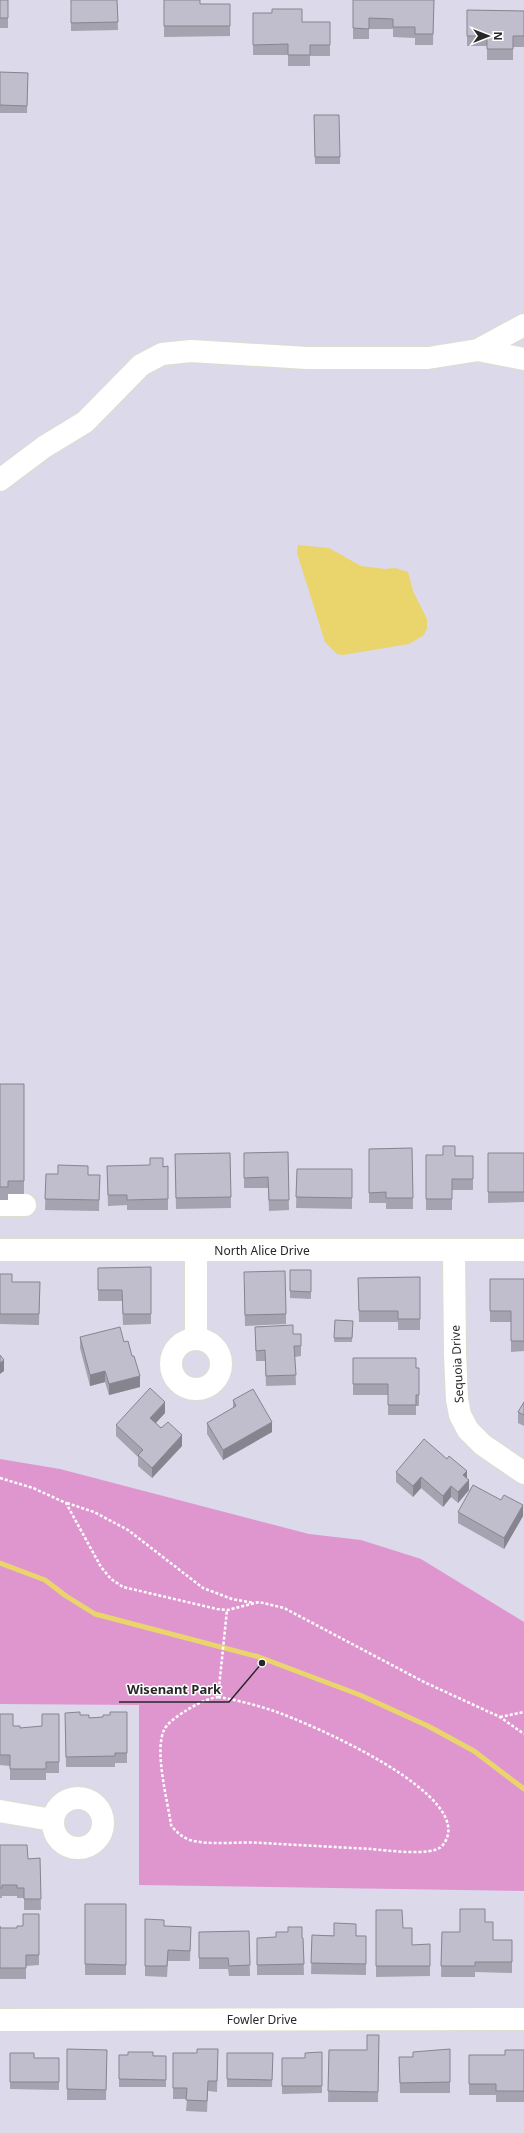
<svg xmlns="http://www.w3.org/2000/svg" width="524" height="2133" font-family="'Noto Sans',sans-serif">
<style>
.green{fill:#df96cf}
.water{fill:#ead56d}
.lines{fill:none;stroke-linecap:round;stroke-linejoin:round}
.stream{stroke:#ead56d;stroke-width:5}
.minor-casing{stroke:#d9e0ce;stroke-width:24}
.path{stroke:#fff;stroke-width:2.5;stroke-dasharray:3 2;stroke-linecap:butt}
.minor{stroke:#fff;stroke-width:22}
.wall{fill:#a5a3af}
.shaded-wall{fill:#86858f}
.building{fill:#c0becc;stroke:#86858f}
.labels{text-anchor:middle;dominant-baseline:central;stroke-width:3;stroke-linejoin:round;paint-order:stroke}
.street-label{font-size:12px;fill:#272727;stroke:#fff}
.leader{fill:none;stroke:#272727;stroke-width:1.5}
.callout-dot{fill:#272727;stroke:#fff;stroke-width:1.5}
.callout-label{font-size:13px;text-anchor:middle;font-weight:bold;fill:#272727;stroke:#fff;stroke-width:3;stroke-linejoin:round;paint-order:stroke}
</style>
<rect width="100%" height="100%" fill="#dbd9ea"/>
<path class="green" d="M0,1459L60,1469L309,1534L361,1540L421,1559L524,1622V1891L139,1885V1705L0,1704Z"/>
<path class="water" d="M298,545L329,548L361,566L385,569L395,568L408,572L413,591L427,619V628L424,635L409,644L343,655L337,654L325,642L297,553Z"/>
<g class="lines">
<path class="stream" d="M0,1563L45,1580L66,1596L95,1614L259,1657L360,1695L428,1726L474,1751L524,1789"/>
<g class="minor-casing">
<path id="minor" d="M478,350L524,359
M0,480L44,447L85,422L141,365L162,354L191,351L307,358H428L478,350L524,325
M0,1205H25
M0,1250H524
M196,1250V1339
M454,1250L455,1354L457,1399L460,1415L468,1430L483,1445L524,1473
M171 1364a25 25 0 1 1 50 0a25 25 0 1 1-50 0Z
M53 1823a25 25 0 1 1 50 0a25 25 0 1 1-50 0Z
M0,1811L52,1820
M0,2020L524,2019"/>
</g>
<path class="path" d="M0,1478L33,1488L66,1503L101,1567L111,1579L123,1587L217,1609L228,1610L259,1602L284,1608L424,1682L500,1717L524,1734
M67,1503L94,1512L128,1530L203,1588L232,1599L254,1603
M218,1697C237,1700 256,1705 274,1711C306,1722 484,1797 442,1846C432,1857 385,1850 371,1849C335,1847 298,1845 262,1843C239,1841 212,1846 190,1840C182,1837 176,1832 171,1825C168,1802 154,1752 164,1730C168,1722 179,1715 187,1710C197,1704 206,1699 218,1697L227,1610
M500,1717L524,1712"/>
<use href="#minor" class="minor"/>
</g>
<path class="wall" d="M0,0H8V28H0Z
M71,0H117L118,30L71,31Z
M164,0L200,4H230V36L164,37Z
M353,0H434L433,45H415V38L393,37V29H369V39H353Z
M467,10L524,11V47H513V60H487V46H467Z
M253,13L302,22H330V56H310V66H288V55H253Z
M0,72L28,73L27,113H0Z
M314,115L340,157V164H315Z
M0,1084H24V1194H8V1200H0Z
M412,1148L413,1209H386V1203H369V1149Z
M288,1152L289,1210L269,1211L268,1188H244V1153Z
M230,1153L231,1208L176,1209L175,1154Z
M488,1153H524V1202L488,1203Z
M426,1155L473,1156V1190H452V1210H426Z
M107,1166H168V1210H127V1205L108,1206Z
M297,1169H352V1209L296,1208Z
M46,1174L100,1175L99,1211L45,1210Z
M151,1267V1324L123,1325L122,1301H98V1268Z
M290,1270H311V1299L290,1298Z
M0,1274L12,1282H40L39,1325L0,1324Z
M420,1277V1330H398V1322H359L358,1278Z
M490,1279H524V1351L511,1352V1322H490Z
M244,1283L286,1314V1324L245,1326Z
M335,1320L353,1321L352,1342H334Z
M255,1327L293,1334L301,1346V1356L295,1357L296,1385L266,1386L265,1361H256Z
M80,1337L124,1342L140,1387L109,1395L105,1382L90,1386L80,1348Z
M353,1358L419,1368V1406H416V1415H388V1395H353Z
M233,1400L272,1432L223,1460L207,1434V1423L233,1408Z
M524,1402V1426L518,1423V1412Z
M165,1413L156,1423L182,1446L152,1478L138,1466V1457L116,1436V1425Z
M396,1472L467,1478L469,1490L458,1503L451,1497L443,1507L421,1488L413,1497L396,1482Z
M458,1512L523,1516L504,1549L458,1523Z
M127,1712V1763H115V1767H66L65,1713L80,1715L89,1718L103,1717Z
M0,1714L13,1726L20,1728L42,1726L59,1714V1773H46V1780H10V1766L0,1765Z
M0,1845L28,1859L40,1858L41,1910H24V1898H17V1896H2V1898H0Z
M85,1904H126V1975H85Z
M376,1910L403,1928L412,1945L430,1944V1976L376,1977Z
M39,1914V1965L26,1966V1979H0V1926V1928H17L23,1926Z
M145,1919L164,1926L191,1927L190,1961H168L167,1977L145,1976Z
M485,1922L493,1940H512V1973L475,1972V1977H441L442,1932H460Z
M249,1931L250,1976H229L228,1969H199V1932Z
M312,1935L366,1936V1975L311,1974Z
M257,1938H303L304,1975H257Z
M379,2035L378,2102H328L329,2050H367Z
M67,2049L107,2050L106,2100H67Z
M218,2049L217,2092L208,2091L207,2112L186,2111L187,2099H173V2053H197Z
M450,2049V2093H400L399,2057H413Z
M524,2050V2102H496V2095H469V2055H505Z
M322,2052V2093L282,2094V2058H305Z
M10,2053L34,2058H59V2090L10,2089Z
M227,2053H273L272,2087H227Z
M119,2055L166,2056V2087H119Z"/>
<path class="shaded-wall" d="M4,1360V1371L0,1374V1363Z
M105,1371V1382L90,1386V1375Z
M140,1376V1387L109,1395V1384Z
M165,1402V1413L150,1429V1418Z
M272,1422V1432L223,1460V1450Z
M182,1435V1446L152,1478V1468Z
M467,1471V1482L469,1480V1490L458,1503V1492L463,1475Z
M421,1477V1488L413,1497V1486Z
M451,1486V1497L443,1507V1496Z
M523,1505V1516L504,1549V1538Z"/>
<path class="building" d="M0,0H8V18H0Z
M71,0H117L118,22L71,23Z
M164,0H200V4H230V26H164Z
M353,0H434L433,34H415V27H393V19L369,18V29L353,28Z
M272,9H302V22H330V45H310V55H288V44L253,45V13H272Z
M467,10L524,11V36H513V49H487V36H467Z
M0,72L28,73L27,106L0,105Z
M314,115H339L340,157H315Z
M0,1084H24V1181H8V1187H0Z
M443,1146H455V1156H473V1179H452V1199H426V1155H443Z
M412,1148L413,1198H386V1192L369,1193V1149Z
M288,1152L289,1200H269L268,1177L244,1178V1153Z
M230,1153L231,1197L176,1198L175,1154Z
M488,1153H524V1192H488Z
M150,1158H163V1167L168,1166V1199L127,1200V1195H108L107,1166L150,1165Z
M58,1165L88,1166V1175H100L99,1200L45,1199L46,1174H58Z
M297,1169H352V1198L296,1197Z
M151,1267V1314H123L122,1290H98V1268Z
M290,1270H311V1292L290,1291Z
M285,1271L286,1314L245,1315L244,1272Z
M0,1274H12V1282H40L39,1314H0Z
M420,1277V1319H398V1311H359L358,1278Z
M490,1279H524V1341H511V1311H490Z
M335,1320L353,1321L352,1338H334Z
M293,1325V1334H301V1346H294L296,1375L266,1376L265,1350L256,1351L255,1327Z
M120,1327L124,1342L128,1341L132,1356H134L140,1376L109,1384L105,1371L90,1375L80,1337Z
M0,1355L4,1360L0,1363Z
M353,1358H416V1368H419V1395H416V1405H388V1384H353Z
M150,1388L165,1402L150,1418L161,1428L168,1422L182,1435L152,1468L138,1455L143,1450L116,1425Z
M253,1389L272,1422L223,1450L207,1423L236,1406L233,1400Z
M524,1402V1415L518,1412Z
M424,1439L447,1459L449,1456L467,1471L463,1475L469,1480L458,1492L451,1486L443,1496L421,1477L413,1486L396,1472Z
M473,1485L501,1500L504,1495L523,1505L504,1538L458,1512Z
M80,1712V1715H89V1718L103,1717V1715H110V1712H127V1753H115V1756L66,1757L65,1713Z
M0,1714H13V1726H20V1728L42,1726V1714H59V1762H46V1769H10V1755H0Z
M0,1845H27L28,1859L40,1858L41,1899H24V1888H17V1885H2V1888H0Z
M85,1904H126V1965L85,1964Z
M460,1909H485V1922H493V1940H512V1962H475V1966H441L442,1932H460Z
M376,1910H402L403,1928H412V1945L430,1944V1966H376Z
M23,1914H39V1955H26V1968H0V1926V1928H17V1926H23Z
M145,1919L164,1920V1926L191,1927L190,1951L168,1950L167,1966H145Z
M334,1923L356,1924V1936H366V1964L311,1963L312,1935L334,1936Z
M288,1927H302V1938H303L304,1964L257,1965V1938L276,1937V1932H288Z
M249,1931L250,1965L229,1966L228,1958H199V1932Z
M367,2035H379L378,2092L328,2091L329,2050H367Z
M67,2049L107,2050L106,2090L67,2089Z
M197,2049H218L217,2081H208L207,2101L186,2100L187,2088H173V2053H197Z
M450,2049V2082L400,2083L399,2057H413V2052Z
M505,2050H524V2091H496V2084H469V2055H505Z
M128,2052H153V2056H166V2080L119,2079V2055H128Z
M322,2052V2086H282V2058H305V2053Z
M10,2053H34V2058H59V2082H10Z
M227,2053H273L272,2080L227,2079Z"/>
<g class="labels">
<g class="street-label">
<text x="262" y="1250">North Alice Drive</text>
<text transform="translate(457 1364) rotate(-93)">Sequoia Drive</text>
<text x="262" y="2019">Fowler Drive</text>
</g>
</g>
<path class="leader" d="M262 1663L229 1702H119"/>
<circle class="callout-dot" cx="262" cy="1663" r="4"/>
<g class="callout-label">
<text x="174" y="1694">Wisenant Park</text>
</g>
<g transform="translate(488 36) rotate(90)" stroke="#ffffff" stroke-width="3" paint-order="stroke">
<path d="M0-3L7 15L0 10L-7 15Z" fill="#272727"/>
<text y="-6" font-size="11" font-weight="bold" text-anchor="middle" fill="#272727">N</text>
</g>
</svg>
